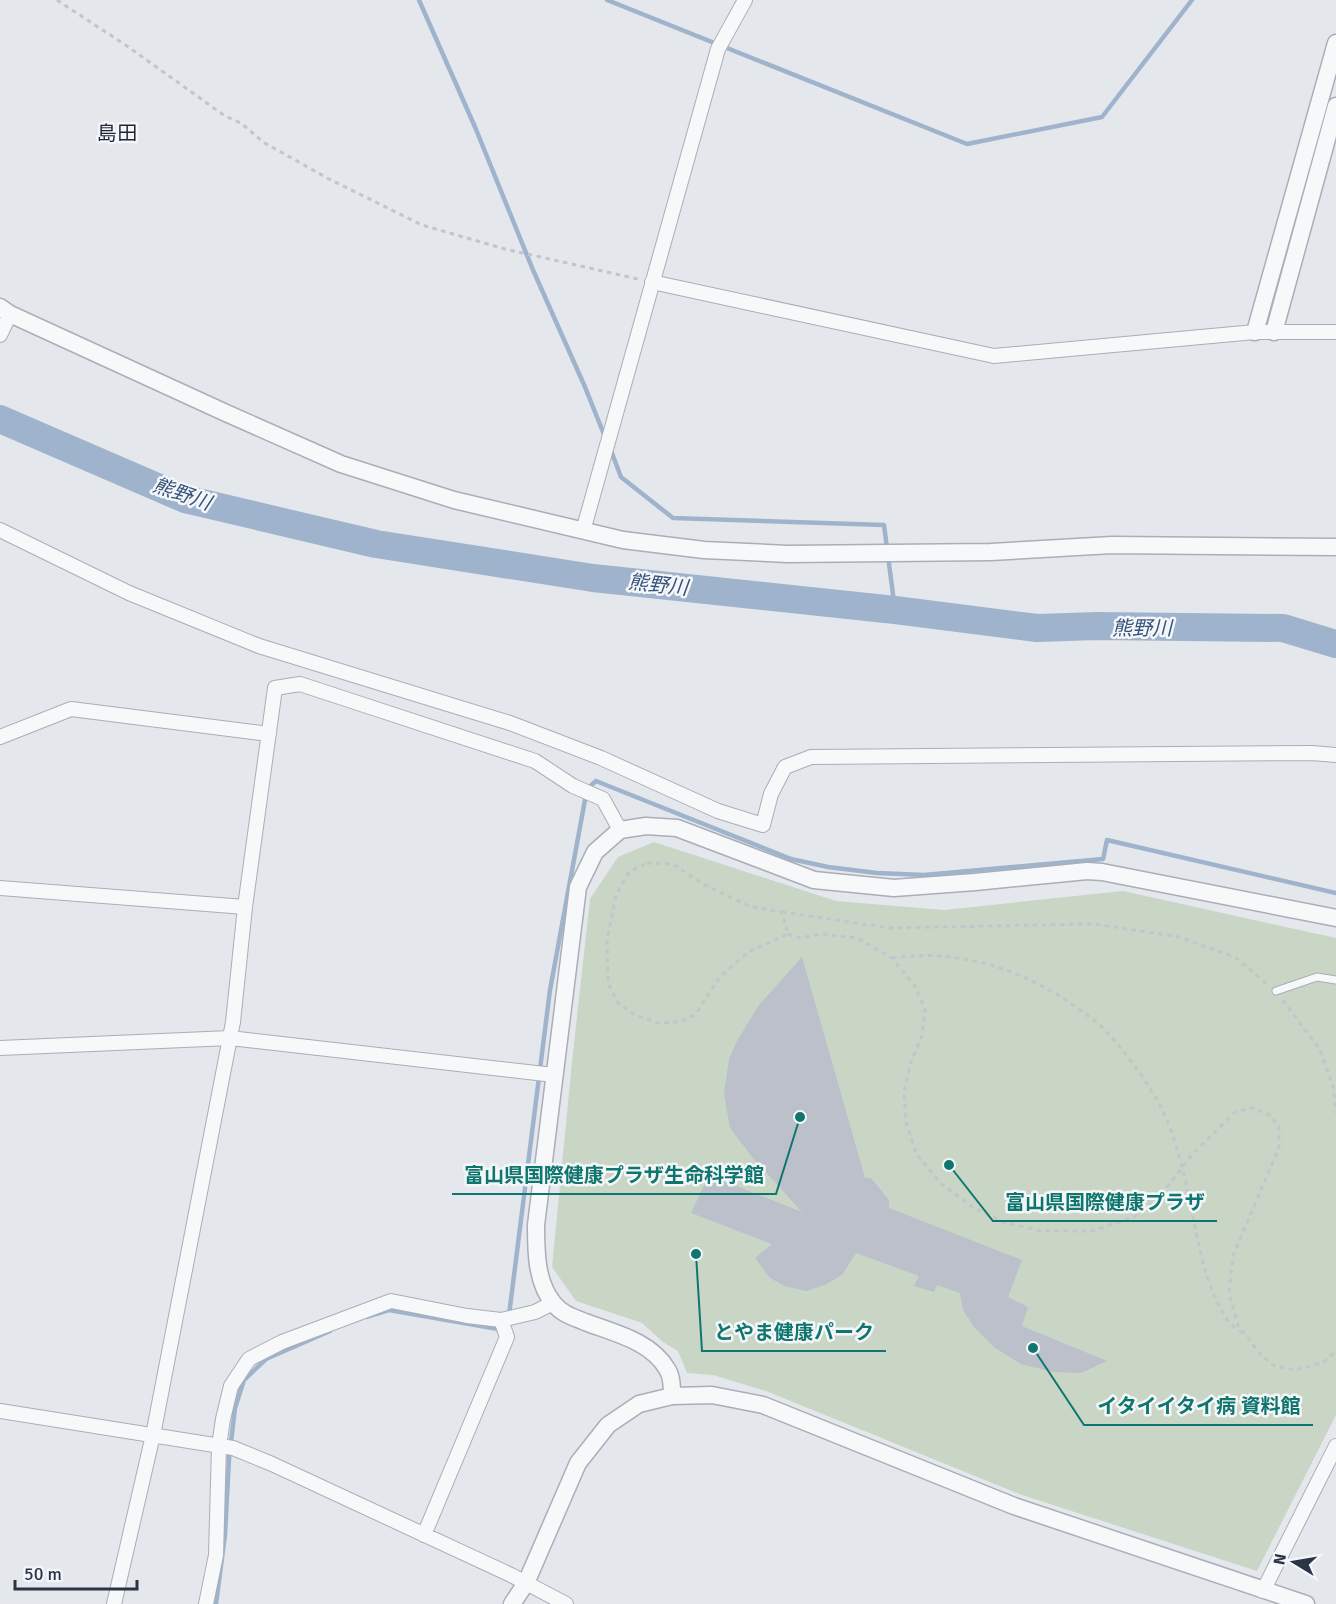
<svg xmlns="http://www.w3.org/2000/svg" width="1336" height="1604" font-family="Signika,'Noto Sans JP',sans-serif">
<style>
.green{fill:#c9d6c5}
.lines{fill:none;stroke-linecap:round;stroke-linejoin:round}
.stream{stroke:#9fb4cc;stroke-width:4.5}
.river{stroke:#9fb4cc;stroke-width:28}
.building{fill:#bbc0ca}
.service-casing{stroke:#a9aeb7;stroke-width:9}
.minor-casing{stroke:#a9aeb7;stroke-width:16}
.tertiary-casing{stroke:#a9aeb7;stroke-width:19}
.path{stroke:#c2c5cb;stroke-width:3;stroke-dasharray:4.5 4.5;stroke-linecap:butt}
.service{stroke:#f7f8fa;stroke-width:7}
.minor{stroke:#f7f8fa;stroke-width:14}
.tertiary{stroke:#f7f8fa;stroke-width:16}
.labels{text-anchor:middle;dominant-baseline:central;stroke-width:5;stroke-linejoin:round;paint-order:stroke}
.neighbourhood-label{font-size:20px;fill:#1d2536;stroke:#f4f6f9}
.water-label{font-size:20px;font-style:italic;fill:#34527a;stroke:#f4f6f9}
.leader{fill:none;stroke:#0f766e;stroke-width:2}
.callout-dot{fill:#0f766e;stroke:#f4f6f9;stroke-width:2}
.callout-label{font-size:20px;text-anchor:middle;font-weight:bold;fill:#0f766e;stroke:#f4f6f9;stroke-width:5;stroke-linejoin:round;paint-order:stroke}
</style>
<rect width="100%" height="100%" fill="#e4e7ec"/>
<path class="green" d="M654,842L836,901L944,910L1123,891L1336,938V1415L1257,1571L1019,1494L766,1391L713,1375L687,1373L678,1351L663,1342L642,1323L576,1301L552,1267L572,1062L590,899L618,857Z"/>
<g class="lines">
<path class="stream" d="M419,0L475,127L533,270L585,387L605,437
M607,0L967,144L1102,117L1192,0
M610,448L621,477L673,518L884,525L895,610
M509,1315L550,990L587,789L596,781L791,859L828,867L877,873L924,875L1103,859L1107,840L1336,893
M366,1317L389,1310L498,1329L500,1326
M216,1604L225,1535L229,1459L235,1408L244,1380L266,1359L330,1331"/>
<path class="river" d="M0,419L185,499L376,544L593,578L895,610L1037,628L1097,626L1283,628L1336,644"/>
</g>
<path class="building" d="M802,957L865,1178H871L889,1200V1208L1022,1260L1008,1297L1028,1307L1022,1326L1107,1361L1081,1373L1053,1372L1021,1364L995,1348L974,1327L963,1310L960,1293L937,1285L934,1292L914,1286L919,1276L856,1253L842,1275L825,1285L806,1291L785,1286L770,1278L755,1258L772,1244L691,1213L709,1175L802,1212L752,1157L730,1128L724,1094L729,1059L738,1039L759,1005Z"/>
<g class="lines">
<g class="service-casing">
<path id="service" d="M1276,991L1317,977L1336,980"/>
</g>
<g class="minor-casing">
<path id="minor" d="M652,282L994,356L1255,332H1336
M0,335L10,314
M0,530L129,593L259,646L510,723L601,758L718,811L763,825L771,794L785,767L811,757L1312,753L1336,755
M583,531L718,49L745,0
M0,737L71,709L269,734
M0,888L245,907
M0,1048L230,1038L554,1075
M0,1411L233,1448L272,1464L511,1575L566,1604
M424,1535L507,1337L501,1320L535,1312L553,1303
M1263,1591L1336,1446
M114,1604L153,1435L233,1022L245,907L275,688L300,684L535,761L573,786L603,799L620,830
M206,1604L216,1555L219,1446L223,1419L231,1386L249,1359L282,1342L391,1301L467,1316L501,1320"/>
</g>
<g class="tertiary-casing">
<path id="tertiary" d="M0,307L10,314L226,413L341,464L454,500L623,540L704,550L788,554L991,552L1112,545L1336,547
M1255,332L1336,43
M1274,332L1336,106
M672,1396C672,1387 672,1376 667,1369C651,1341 614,1333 585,1322C573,1317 562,1314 554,1304C536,1283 536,1251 536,1225L578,887L595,852L620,830L646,826L677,828L814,880L894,888L975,882L1087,871L1102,872L1336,918
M512,1604L526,1583L578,1463L608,1425L639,1404L672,1396L712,1395L763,1405L1014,1506L1306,1604"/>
</g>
<path class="path" d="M57,0L127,46L225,116L241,123L263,142L329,179L422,225L505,249L638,279
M647,863L673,864L703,884L749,906L782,912L788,934L748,952L719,978L695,1015L679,1022L658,1023L635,1015L618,1003L608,983L607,940L616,895L629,872Z
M782,912L890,928L1095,924L1179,937L1235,957L1268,985
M788,934L800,938L822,934L857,938L892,958L915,986L925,1010L922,1036L911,1062L904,1091L906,1122L916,1153L940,1183L974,1208L1006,1223L1042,1231H1091L1134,1217L1159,1197L1192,1155L1235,1112L1253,1108L1270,1115L1279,1127V1147L1233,1256L1229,1293L1238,1325L1261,1355L1275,1366L1295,1370L1322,1363L1336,1351
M892,958C912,956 931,954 951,957C1000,963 1044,983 1083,1012C1089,1017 1096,1021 1101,1026C1122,1047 1144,1077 1158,1102C1170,1123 1177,1148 1183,1171C1196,1219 1199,1280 1229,1322C1233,1326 1238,1330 1243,1333
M1283,1000L1320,1050L1333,1086L1336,1113"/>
<use href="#service" class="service"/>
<use href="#minor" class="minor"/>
<use href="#tertiary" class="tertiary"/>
</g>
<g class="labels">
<g class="neighbourhood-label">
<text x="117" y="133">島田</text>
</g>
<g class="water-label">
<text transform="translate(182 494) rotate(19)">熊野川</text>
<text transform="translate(658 585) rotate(6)">熊野川</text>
<text x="1142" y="628">熊野川</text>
</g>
</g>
<path class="leader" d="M800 1117L776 1194H452M949 1165L993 1221H1217M696 1254L702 1351H886M1033 1348L1084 1425H1313"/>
<g class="callout-dot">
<circle cx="800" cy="1117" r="6"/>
<circle cx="949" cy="1165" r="6"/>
<circle cx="696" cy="1254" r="6"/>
<circle cx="1033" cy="1348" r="6"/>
</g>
<g class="callout-label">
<text x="614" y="1182">富山県国際健康プラザ生命科学館</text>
<text x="1105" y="1209">富山県国際健康プラザ</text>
<text x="794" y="1339">とやま健康パーク</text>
<text x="1199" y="1413">イタイイタイ病 資料館</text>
</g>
<g transform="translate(1294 1562) rotate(281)" stroke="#f4f6f9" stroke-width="4.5" paint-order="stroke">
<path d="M0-4.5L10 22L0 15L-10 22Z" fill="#2b3445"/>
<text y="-9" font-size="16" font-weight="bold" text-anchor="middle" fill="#2b3445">N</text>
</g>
<path d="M15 1580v9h122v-9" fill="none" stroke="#2b3445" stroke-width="3"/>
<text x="24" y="1580" font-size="18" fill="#2b3445" stroke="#f4f6f9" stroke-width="4.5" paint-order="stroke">50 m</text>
</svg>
